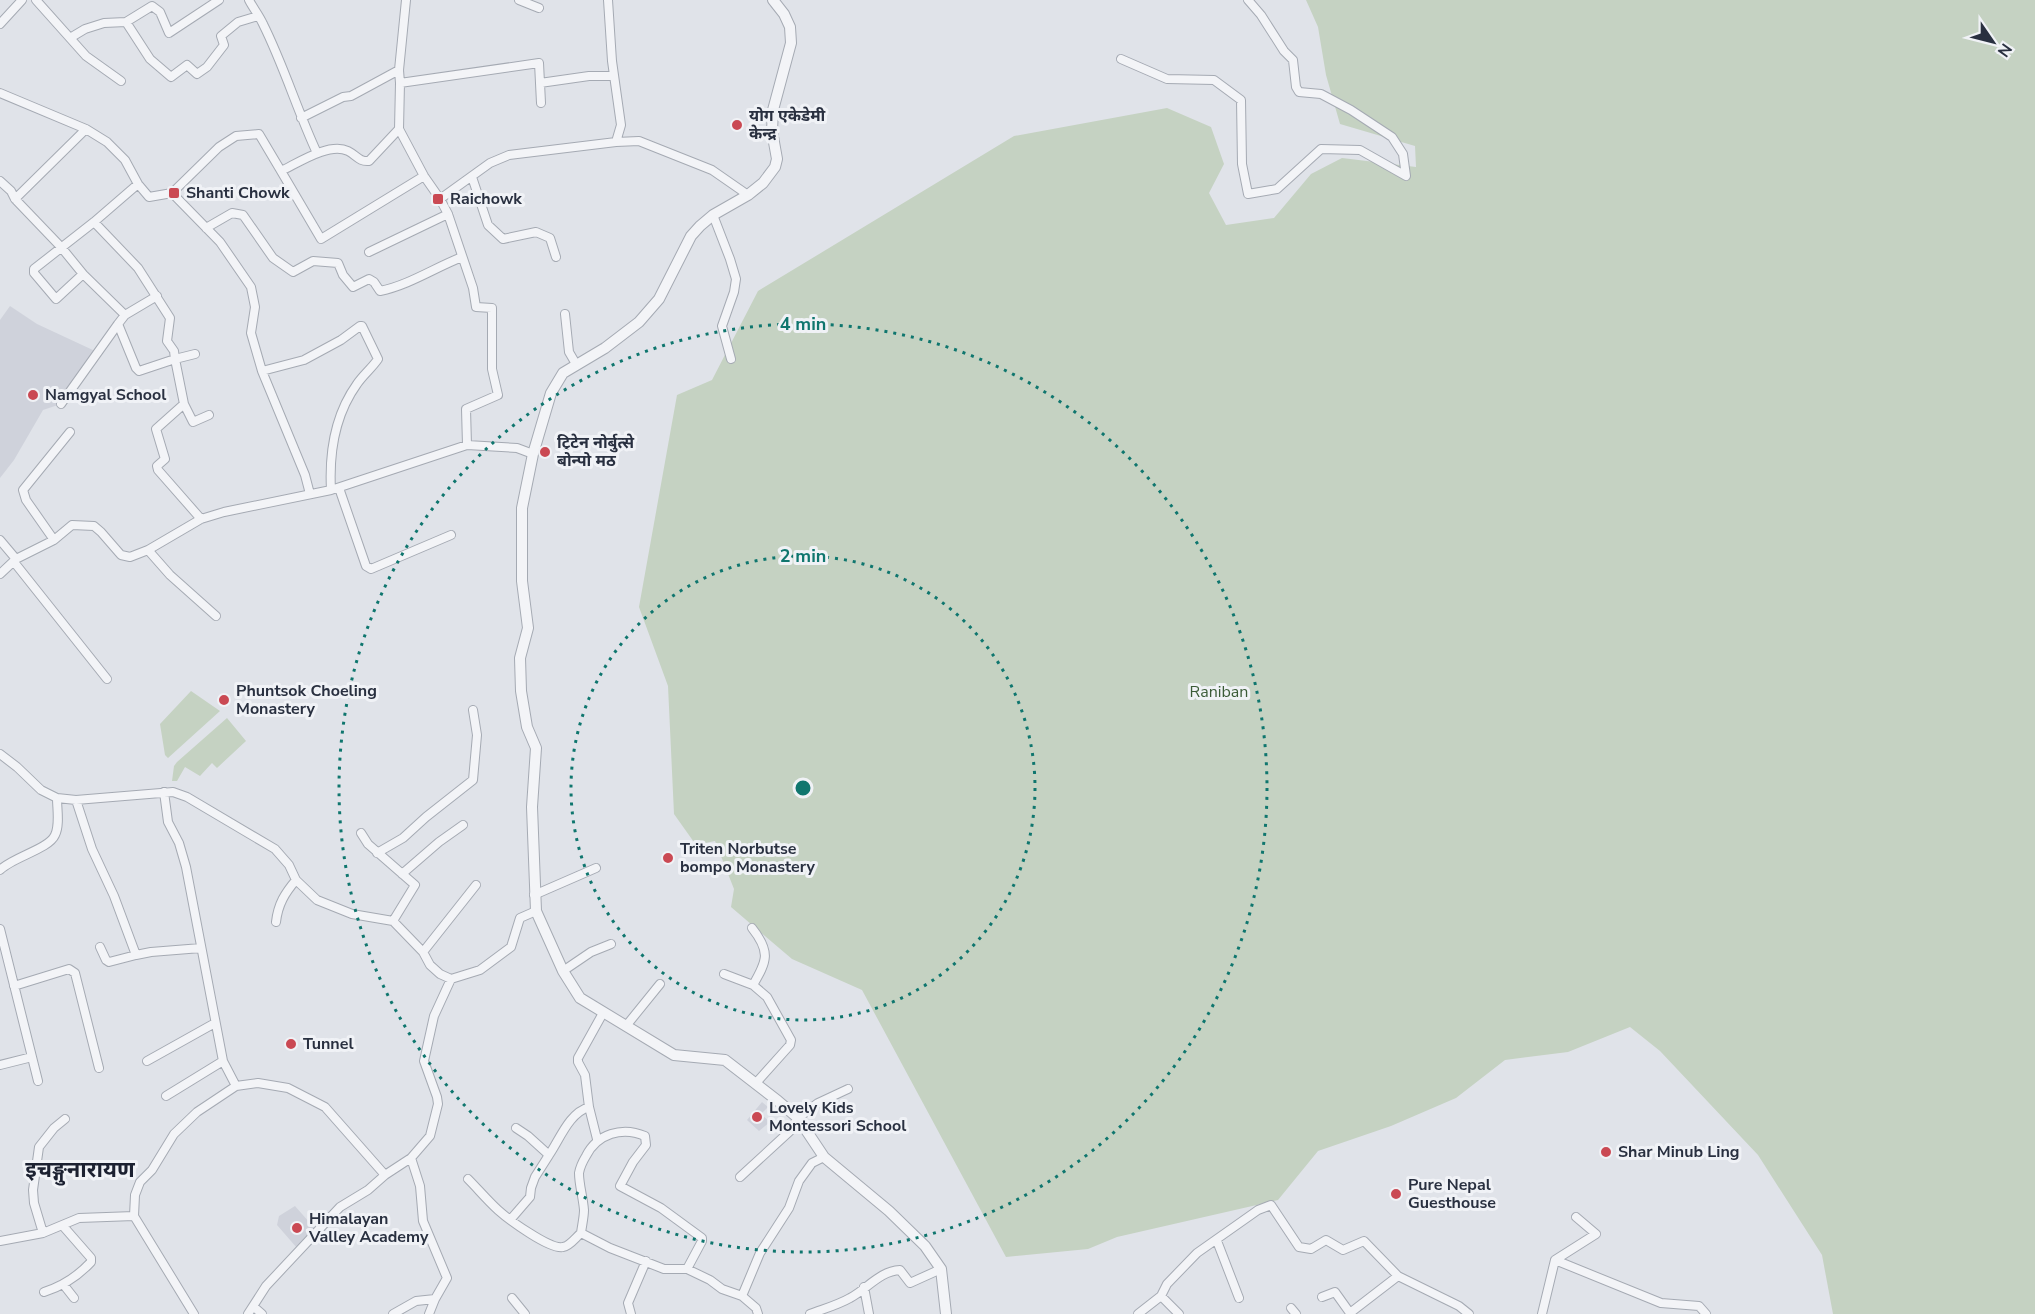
<svg xmlns="http://www.w3.org/2000/svg" width="2035" height="1314" font-family="'Nunito Sans','Noto Sans Devanagari',sans-serif">
<style>
.built{fill:#cfd2db}
.green{fill:#c5d2c2}
.lines{fill:none;stroke-linecap:round;stroke-linejoin:round}
.minor-casing{stroke:#a5aab3;stroke-width:10}
.tertiary-casing{stroke:#a5aab3;stroke-width:12}
.minor{stroke:#f3f4f7;stroke-width:8}
.tertiary{stroke:#f3f4f7;stroke-width:10}
.ring{fill:none;stroke:#0f766e;stroke-width:3;stroke-dasharray:3 6}
.poi-dot{fill:#ca4953;stroke:#f0f2f6;stroke-width:2}
.labels{text-anchor:middle;dominant-baseline:central;stroke-width:6;stroke-linejoin:round;paint-order:stroke}
.poi-label{font-size:16px;font-weight:bold;fill:#293040;stroke:#f0f2f6;text-anchor:start}
.park-label{font-size:16px;fill:#3b5b37;stroke:#f0f2f6}
.district-label{font-size:22px;font-weight:bold;fill:#1c2131;stroke:#f0f2f6}
.centre{fill:#0f766e;stroke:#f0f2f6;stroke-width:3}
.ring-label{font-size:18px;text-anchor:middle;font-weight:bold;fill:#0f766e;stroke:#f0f2f6;stroke-width:6;stroke-linejoin:round;paint-order:stroke}
</style>
<rect width="100%" height="100%" fill="#e0e3e9"/>
<path class="built" d="M10,306L37,324L95,351L61,404L43,410L14,460L0,478V320Z
M762,1102L768,1107L761,1114L770,1122L759,1131L747,1120Z
M295,1206L317,1231L297,1248L277,1225L279,1216Z"/>
<path class="green" d="M1306,0H2035V1314H1833L1822,1255L1758,1155L1660,1051L1630,1027L1568,1052L1505,1060L1456,1098L1391,1126L1318,1151L1278,1200L1117,1237L1088,1249L1006,1257L862,990L792,959L731,907L734,889L715,841L696,845L674,814L668,686L639,607L677,395L712,380L758,291L1014,136L1167,108L1211,127L1224,164L1209,193L1226,225L1274,218L1311,174L1342,158L1416,167L1415,146L1340,124L1326,75L1318,27Z
M191,691L220,711L168,758L165,755L160,724Z
M227,718L246,741L217,768L212,763L200,776L185,767L177,781H172L174,766L177,762Z"/>
<g class="lines">
<g class="minor-casing">
<path id="minor" d="M36,0L86,56L121,81
M249,0C253,8 259,15 263,24C284,66 297,110 317,153
M406,0L399,70L400,83L539,63L541,103
M519,0L539,8
M608,0L612,61L621,125L616,142
M126,22L150,59L171,77L187,65L197,74L207,67L224,45L221,36L238,22L258,16
M0,24L22,0
M70,38L85,29L104,23L126,22L152,6L160,12L169,33L219,0
M1121,59L1167,79L1214,80L1241,100L1242,164L1248,194L1277,189L1321,149L1360,150L1406,176L1403,154L1392,137L1351,110L1321,94L1299,92L1296,87L1293,60L1284,51L1261,15L1248,0
M540,83L589,76H614
M0,93L86,129L107,142L125,160L138,184L149,197L172,193L220,242L251,287L255,307L251,333L262,371L305,475L310,494
M301,118L343,97L351,96L399,70
M399,129L400,83
M281,171L321,239L424,176
M472,177L488,225L503,239L536,232L550,238L556,257
M0,181L11,191L15,199L86,129
M138,184L94,222L34,269V273L56,299L83,274L125,315L157,296
M172,193L219,147L236,136L259,134L281,171C298,163 329,142 348,151C356,155 359,162 369,161L399,129L424,176L440,199L490,163L509,155L616,142L639,141L712,170L748,195
M15,199L61,247L83,274
M440,199L448,214L473,288L476,307L492,308V369L498,395L466,409L467,445
M713,215L730,259L736,279L734,292L722,326L731,359
M94,222L138,268L170,318L167,341L174,351L175,359L195,354
M206,228L232,213L243,215L273,258L293,272L313,261L338,263L343,275L353,287L369,279L374,282L380,291C409,285 434,268 462,257
M369,252L448,214
M565,314L569,352L576,364
M125,315L118,324L136,368L139,371L175,359L184,404L156,429L165,459L157,466L158,470L201,519
M262,371L304,360L341,340L360,326H362L378,359C372,368 363,375 357,384C334,416 329,453 331,490
M61,404L118,324
M184,404L193,422L209,415
M339,488L366,566L371,569L451,535
M0,540L16,559
M54,540L26,500L23,490L70,432
M148,550L170,575L216,616
M14,562L107,679
M0,574L16,559L54,540L72,525L94,526L101,532L121,555L130,557L148,550L201,519L224,512L331,490L467,445L517,448L533,454
M0,754L17,767L41,790L57,798C57,809 60,825 55,835C49,849 13,857 0,870
M164,792L168,822L179,843L186,867L223,1061L236,1086L258,1083L288,1088L325,1107L385,1175
M57,798L76,800L173,792L187,797L275,849L289,865L296,880L317,900L352,914L393,921L423,952L430,965L440,974L451,979L480,970L511,947L520,918L536,911
M76,800L92,849L114,896L136,955L151,952L201,948
M361,833L368,844L415,885L393,921
M377,853L403,838L426,817L473,780L477,735L473,710
M402,874L439,842L463,825
M534,895L596,868
M276,922C278,904 285,893 296,880
M752,928C771,952 767,961 753,985
M0,929L38,1081
M100,947L106,960L109,962L136,955
M423,952L476,885
M563,971L591,952L611,944
M724,974L753,985L767,997L791,1040L790,1045L756,1083
M14,986L69,969L75,973L99,1068
M626,1026L660,984
M147,1061L215,1023
M0,1065L32,1057
M166,1096L223,1061
M597,1139L589,1107L585,1075L578,1062V1058L603,1013
M549,1155C560,1139 569,1113 589,1107
M740,1177L790,1131L798,1118L818,1103L848,1089
M468,1179C478,1189 487,1200 498,1210C508,1219 550,1250 563,1247C570,1246 576,1237 581,1233C582,1225 584,1217 584,1210C583,1197 579,1185 579,1173C580,1167 583,1161 586,1156C597,1134 622,1126 645,1136L646,1145L633,1162L620,1186L661,1208L702,1238V1241L687,1269
M511,1219L530,1197L531,1188L535,1177L549,1155L528,1136L516,1128
M43,1233L34,1203L33,1190L39,1147L54,1128L65,1119
M581,1233L610,1248L664,1269H687L710,1280L722,1289L742,1296L756,1308L758,1314
M0,1241L43,1233L79,1218L134,1216
M1217,1241L1239,1298
M1555,1260L1661,1303L1699,1306L1706,1314
M63,1284L74,1298
M864,1287L869,1314
M44,1292C63,1286 78,1276 91,1262V1258L63,1226
M742,1296L760,1253L789,1208L799,1181L812,1163L824,1157
M1161,1296L1179,1314
M1322,1297L1335,1292L1350,1313L1398,1276
M512,1298L525,1314
M254,1307L262,1314
M1291,1308L1296,1314
M194,1314L134,1216L135,1195L140,1182L152,1170L174,1134L197,1112L236,1086
M248,1314L266,1286L340,1207L368,1190L385,1175L411,1158L430,1136L438,1104L437,1097L424,1061L434,1016L451,979
M393,1314L416,1301L435,1299L447,1278L423,1221L420,1186L411,1158
M429,1314L435,1299
M631,1314L628,1303L646,1261
M810,1314C823,1309 838,1305 850,1298C867,1289 880,1271 900,1270L910,1283L941,1269
M1138,1314L1161,1296L1167,1284L1197,1253L1258,1210L1271,1205L1299,1247L1311,1249L1326,1240L1343,1250L1364,1241L1398,1276L1459,1306L1469,1314
M1542,1314L1555,1260L1596,1234L1576,1217"/>
</g>
<g class="tertiary-casing">
<path id="tertiary" d="M773,0L784,14L790,27L791,43L773,110L772,131L777,159L775,167L763,183L748,195L713,215L700,226L691,236L659,299L639,322L605,348L563,373L551,393L533,454L522,508V581L528,628L520,658L521,691L527,727L536,748L532,807L536,911L563,971L580,998L674,1055L725,1060L778,1101L798,1118L824,1157L889,1211L925,1246L941,1269L946,1314"/>
</g>
<use href="#minor" class="minor"/>
<use href="#tertiary" class="tertiary"/>
</g>
<g class="ring">
<circle cx="803" cy="788" r="232"/>
<circle cx="803" cy="788" r="464"/>
</g>
<g class="poi-dot">
<circle cx="737" cy="125" r="6"/>
<rect x="168" y="187" width="12" height="12" rx="3"/>
<rect x="432" y="193" width="12" height="12" rx="3"/>
<circle cx="33" cy="395" r="6"/>
<circle cx="545" cy="452" r="6"/>
<circle cx="224" cy="700" r="6"/>
<circle cx="668" cy="858" r="6"/>
<circle cx="291" cy="1044" r="6"/>
<circle cx="757" cy="1117" r="6"/>
<circle cx="1606" cy="1152" r="6"/>
<circle cx="1396" cy="1194" r="6"/>
<circle cx="297" cy="1228" r="6"/>
</g>
<g class="labels">
<g class="poi-label">
<text x="749" y="116">योग एकेडेमी<tspan x="749" dy="18">केन्द्र</tspan></text>
<text x="186" y="193">Shanti Chowk</text>
<text x="450" y="199">Raichowk</text>
<text x="45" y="395">Namgyal School</text>
<text x="557" y="443">ट्रिटेन नोर्बुत्से<tspan x="557" dy="18">बोन्पो मठ</tspan></text>
<text x="236" y="691">Phuntsok Choeling<tspan x="236" dy="18">Monastery</tspan></text>
<text x="680" y="849">Triten Norbutse<tspan x="680" dy="18">bompo Monastery</tspan></text>
<text x="303" y="1044">Tunnel</text>
<text x="769" y="1108">Lovely Kids<tspan x="769" dy="18">Montessori School</tspan></text>
<text x="1618" y="1152">Shar Minub Ling</text>
<text x="1408" y="1185">Pure Nepal<tspan x="1408" dy="18">Guesthouse</tspan></text>
<text x="309" y="1219">Himalayan<tspan x="309" dy="18">Valley Academy</tspan></text>
</g>
<g class="park-label">
<text x="1219" y="692">Raniban</text>
</g>
<g class="district-label">
<text x="80" y="1170">इचङ्गुनारायण</text>
</g>
</g>
<circle cx="803" cy="788" r="9" class="centre"/>
<g class="ring-label">
<text x="803" y="330">4 min</text>
<text x="803" y="562">2 min</text>
</g>
<g transform="translate(1993 42) rotate(125)" stroke="#f0f2f6" stroke-width="4.5" paint-order="stroke">
<path d="M0-4.5L10 22L0 15L-10 22Z" fill="#293040"/>
<text y="-9" font-size="16" font-weight="bold" text-anchor="middle" fill="#293040">N</text>
</g>
</svg>
